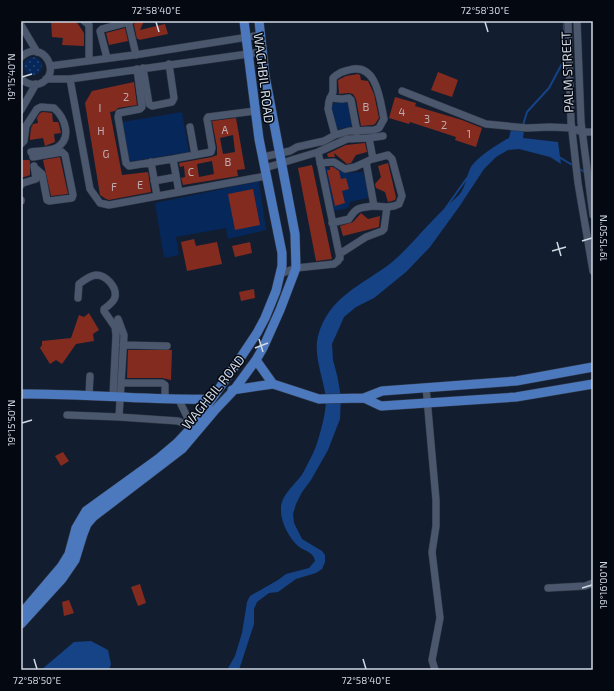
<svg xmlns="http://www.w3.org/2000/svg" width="614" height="691" font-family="'Exo 2',sans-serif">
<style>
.grass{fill:url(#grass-dots)}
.green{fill:#062759}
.water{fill:#164286}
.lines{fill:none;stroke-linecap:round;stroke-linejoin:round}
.stream{stroke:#164286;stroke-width:2}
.building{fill:#832b1f;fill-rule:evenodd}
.minor-casing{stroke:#333948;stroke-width:8}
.major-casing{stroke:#333948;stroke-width:10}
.minor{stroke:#4a576c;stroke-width:7}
.major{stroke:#4c78bd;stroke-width:9}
.ticks{fill:none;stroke:#d0d8e4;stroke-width:1.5}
.labels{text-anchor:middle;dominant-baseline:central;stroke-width:3;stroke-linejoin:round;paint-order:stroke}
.number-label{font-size:11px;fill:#bdadb3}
.street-label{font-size:13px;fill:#d0d8e4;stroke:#040810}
.neatline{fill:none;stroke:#d0d8e4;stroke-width:1.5}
.ticks-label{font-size:10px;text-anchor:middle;fill:#d0d8e4}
</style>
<defs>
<pattern id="grass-dots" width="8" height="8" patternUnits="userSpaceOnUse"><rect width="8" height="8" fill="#062759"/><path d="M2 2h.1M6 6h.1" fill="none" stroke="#294671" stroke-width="1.8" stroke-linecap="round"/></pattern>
</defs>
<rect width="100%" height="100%" fill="#121e30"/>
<path class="grass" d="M24 66a9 9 0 1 1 18 0a9 9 0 1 1-18 0Z"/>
<path class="green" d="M348,101L353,126L335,130L330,104Z
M182,112L189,152L128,162L122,122Z
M339,166L345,173L363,172L372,197L350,202L348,208L334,211L324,168Z
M259,181L266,230L228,239L226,228L176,237L179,255L164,258L155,203Z"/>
<path class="water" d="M511,130L524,131L523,138L558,142L561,164L550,157L519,149L508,150L496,157L484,169L459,207L430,247L406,272L374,298L356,307L344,317L332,344L333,360L337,375L341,397L340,419L328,450L311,480L302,492L296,504L293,514L294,523L302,539L322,551L325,555V562L322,569L316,573L296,579L278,592L269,593L257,602L254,609V624L239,670H227L235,656L242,633L247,602L250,596L278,580L286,574L309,568L315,561C314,552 304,551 298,546C289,538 280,521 281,508C281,495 296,484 303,473C308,463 315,451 318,440C322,427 326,412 326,399C324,379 313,356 318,336C329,296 361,286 391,263C407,250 420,233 435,218C442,210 451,203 459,195C466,187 466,176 471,167C476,158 499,143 509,138Z
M91,641L108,650L111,664L109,670H41L74,642Z"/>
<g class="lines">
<path class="stream" d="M523,125L527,112L549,88L563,62L564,21
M559,157L574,166
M578,168L586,173
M445,209L467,178"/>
</g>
<path class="building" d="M51,21H76L84,33V46L62,45L63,38L52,37Z
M135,21H144L140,30L165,24L168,34L139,40V39H137L134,25Z
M125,28L128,41L109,45L106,33Z
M438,72L458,80L452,97L431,90Z
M358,74L360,75L361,80L368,81L374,94L379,118L375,124L373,125L361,126L356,99L353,94L349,93L339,94L338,80L346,76Z
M134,82L137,105L118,108L115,111L110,112L122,175L148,172L151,192L109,200L106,199L100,195L85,103L92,91Z
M395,97L416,103L415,106L462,120L482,128L476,147L455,140L456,137L410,122L409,124L389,118Z
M43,112L52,113L53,122H58L59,124L61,133L54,134L55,142L45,146L43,138L30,140V137L31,128L33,124L38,123L37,118L40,113Z
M236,118L245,169L237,170L238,176L183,185L181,178L185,177L184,166L180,167L179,163L212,157L217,155V147L212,121ZM233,135L235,152L223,154L220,138ZM212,161L214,174L199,177L197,164Z
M365,143L367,152L356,155L351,163L347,164L334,153L335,157H328L327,154L346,145Z
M60,157L68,194L51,196L43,160Z
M21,160H29L30,161V175L21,178Z
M388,163L396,197L395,200L388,202L385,192L376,188L375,184L381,177L378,166Z
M312,165L332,259L316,261L298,168Z
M330,167H333L339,171L341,179L346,178L349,189L342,191L345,203L335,206L327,170H330Z
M253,189L260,225L235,230L228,194Z
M361,213L368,219L380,216L379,227L343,236L340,226L353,222Z
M194,239L196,246L217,242L222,264L187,271L181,242Z
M250,242L252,253L235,257L232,246Z
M254,289L255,298L241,301L239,292Z
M89,313L99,330L93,334L94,341L76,344L62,364L56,360L50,364L40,348L42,345V341L71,338L79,315L84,317Z
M128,350H172L171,380L162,378H127Z
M63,452L69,461L61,466L55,456Z
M140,584L146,603L138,606L131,587Z
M69,600L74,613L64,616L62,602Z"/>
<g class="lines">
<g class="minor-casing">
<path id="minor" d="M84,21L89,25V60
M130,21L129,25L136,55
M568,21L571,122L578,183L593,271
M577,21L581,122L593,215
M21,25L37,52
M21,57C43,37 64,75 39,84C32,86 26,83 21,79
M107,58L100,31L102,29L129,22
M50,66L141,54L261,35
M143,68L149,104L152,106L172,102L174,98L169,64
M137,69L142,107L140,109L119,113L118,117L126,163L129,166L173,159
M46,79H70L262,52
M70,79L90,189L100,203L109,205L266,176
M402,91L486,124L527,128L550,127L572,128L582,132H593
M330,98L342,99L349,98L351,100L357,132
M21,110L36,84
M190,127L195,155
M369,138L383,136
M21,144L24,141L26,126L37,109L41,107L54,108C65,118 73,139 56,148C49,151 39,151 31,152
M318,152L340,258
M33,157L62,152L65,155L73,195L72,198L49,201L47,200L42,174L35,168
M263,157L290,151L297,147L324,141L335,135L349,131L374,130L379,128L384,119C380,100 377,62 349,70C342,72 338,73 333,78V92L329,101L328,109L335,135
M151,162L157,196
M366,162L374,206L387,207
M320,163L334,162L345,169L355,167L370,160
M265,168L318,152L347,139L369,138L373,159L388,155L392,159L402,196L399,204L394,206L387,207L384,229L382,231L366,237L341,253L338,261L334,264L296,268L280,274
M154,181L176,177
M21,185L23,183L36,179L34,166
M179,192L173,159L211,152L212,148L207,119L208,117L255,111
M21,200V201
M332,223L349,219C357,206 360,208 374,206
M78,298L79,284C84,280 89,276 96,275C106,275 117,287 115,297C114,302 108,306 104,309V311L115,327L116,335L113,396
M118,319L124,335L119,417
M123,345L167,346
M121,383H162L165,385V399
M426,387L436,500V526L432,552L440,618L432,660L435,670
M89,395L90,376
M179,400L192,427
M67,415L119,417L178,421L192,427L196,430
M548,588L585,586L593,583"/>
</g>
<g class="major-casing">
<path id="major" d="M256,360L273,384
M232,390L273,384L319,399L364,398L382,391L516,381L593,367
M21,394C84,393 147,401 210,399
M364,398L381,406L516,397L593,384
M21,614L61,567L69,554L76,528L86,511L158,459L177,443L192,427L235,366L257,333L265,318L276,291L282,266V253L259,139L244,21
M21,624L62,579L75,560L83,534L87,524L93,517L182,449L215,410L234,390L256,360L263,348L280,310L296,268L295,234L265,76L259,21"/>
</g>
<use href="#minor" class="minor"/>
<use href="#major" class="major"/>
</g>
<path class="ticks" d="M156,22L159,32M485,22L488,32M22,77L32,74M582,241L592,238M557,242L561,256M552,251L566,247M259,339L263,352M255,348L268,343M22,423L32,420M582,588L592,585M34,659L37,669M363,659L366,669"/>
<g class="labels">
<g class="number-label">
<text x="126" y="96">2</text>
<text x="366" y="106">B</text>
<text x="100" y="107">I</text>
<text x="402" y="111">4</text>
<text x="427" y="118">3</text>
<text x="444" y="124">2</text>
<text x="225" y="129">A</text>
<text x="101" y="130">H</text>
<text x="469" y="133">1</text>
<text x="106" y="153">G</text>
<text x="228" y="161">B</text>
<text x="191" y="171">C</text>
<text x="140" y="184">E</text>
<text x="114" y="186">F</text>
</g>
<g class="street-label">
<text transform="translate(567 72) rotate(-92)">PALM STREET</text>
<text transform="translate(264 78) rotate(83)">WAGHBIL ROAD</text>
<text transform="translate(213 392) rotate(-51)">WAGHBIL ROAD</text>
</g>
</g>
<rect width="614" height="691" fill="none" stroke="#040810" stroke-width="44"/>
<rect x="22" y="22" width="570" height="647" class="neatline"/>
<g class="ticks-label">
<text x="156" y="14">72°58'40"E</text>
<text x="485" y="14">72°58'30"E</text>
<text transform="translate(11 77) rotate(-90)" y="4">19°15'40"N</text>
<text transform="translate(603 238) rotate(-90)" y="4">19°15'50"N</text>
<text transform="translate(11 423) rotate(-90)" y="4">19°15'50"N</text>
<text transform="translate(603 585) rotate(-90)" y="4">19°16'00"N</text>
<text x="37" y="684">72°58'50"E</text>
<text x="366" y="684">72°58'40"E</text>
</g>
</svg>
